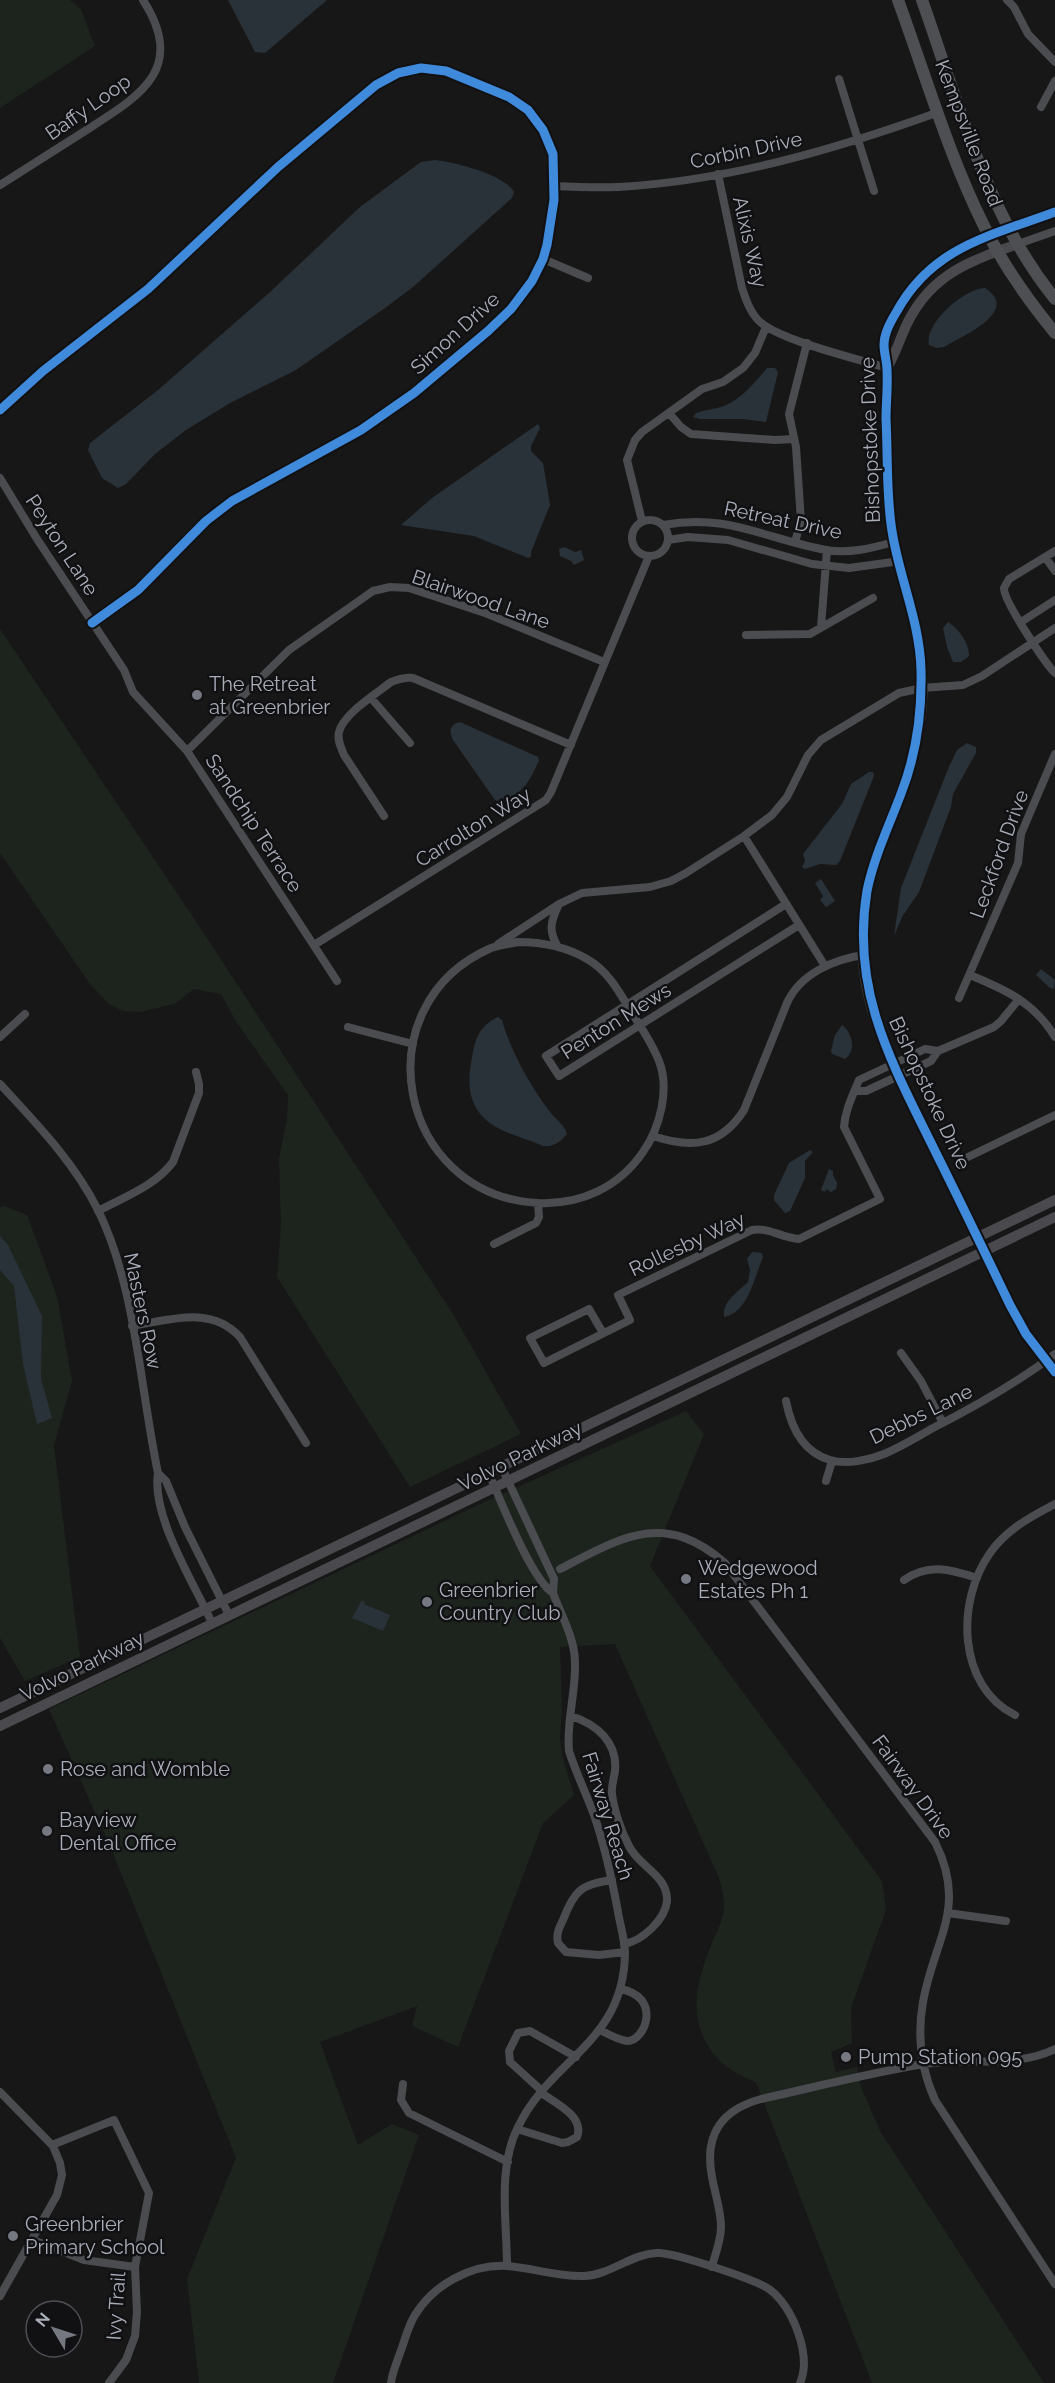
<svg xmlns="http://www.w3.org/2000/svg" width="1055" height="2383" font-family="Raleway,sans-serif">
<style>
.green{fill:#1d241e}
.water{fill:#2a3239}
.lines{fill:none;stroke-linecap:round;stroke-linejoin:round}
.street{stroke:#4b4c50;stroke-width:8}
.secondary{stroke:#4a4a4e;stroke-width:10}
.primary{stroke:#4d4f52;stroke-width:12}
.cycleway-casing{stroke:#111113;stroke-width:13}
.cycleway{stroke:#408adc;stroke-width:9}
.poi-dot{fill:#757880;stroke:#111113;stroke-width:2}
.labels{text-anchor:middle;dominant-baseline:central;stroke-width:5;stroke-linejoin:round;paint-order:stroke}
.street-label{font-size:20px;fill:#a8adb8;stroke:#111113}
.poi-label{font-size:20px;fill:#a8adb8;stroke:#111113;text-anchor:start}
</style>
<rect width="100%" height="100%" fill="#171717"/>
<path class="green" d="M0,0H70L81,9L95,46L0,108Z
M0,629L201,929L453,1314L521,1434L410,1487L277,1277L281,1226L279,1159L287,1119L288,1095L237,1023L221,994L194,989L174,1004L140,1012L123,1011L109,1004L90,984L0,853Z
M4,1206L27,1215L57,1296L72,1381L54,1446L80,1657L25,1681L0,1638V1207Z
M686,1411L704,1434L650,1566L882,1881L886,1910L851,2008L852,2043L831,2052L836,2072L857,2067L861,2087L880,2131L1044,2383H872L756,2082C732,2073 714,2061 703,2036C689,2004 700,1974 712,1943C717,1930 724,1920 724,1905C724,1896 721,1886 719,1878L615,1644L560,1647L562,1710L560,1736L562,1755L574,1795L543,1823L458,2047L412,2026L417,2006L320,2042L358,2145L392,2124L419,2135L333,2383H199L187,2279L236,2158L110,1846L49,1709L478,1505Z"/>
<path class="water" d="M228,0H327L265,53L255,52Z
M435,160C455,162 505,175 514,192L512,198L413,287L385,308L296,370L230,403L186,430L155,454L126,484L118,488L102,478L88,450L90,443L158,390L269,293L360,207L421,162Z
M985,288C1022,312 960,337 944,347L937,348L929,345C924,323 965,288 985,288Z
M767,368H775L778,372L766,422L743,419H700L693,417L696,413C705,410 716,409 724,406C743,398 755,382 767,368Z
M538,424L540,428L531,446V451L543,463L550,505L531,552V557L528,558L474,536L401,525L432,498Z
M564,547L575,552L581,550L584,560L574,565L571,561L560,556L559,549Z
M948,622C958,628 970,644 969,656L961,662H953L947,647L943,628Z
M460,722L538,757L539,760C531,780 522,794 502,803L495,800L453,740C449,731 449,725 460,722Z
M967,743L976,747V753L953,794L951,807L919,892L902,917L894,936L901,888L948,769L957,750Z
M869,772H873L874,776L840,861L836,865L820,864L805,869L802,867L805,861L803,854L842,804L851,784Z
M821,879L835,901L826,907L820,900L823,896L815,883Z
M1041,969L1055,980L1054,989L1050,988L1036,975Z
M498,1017L502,1020C511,1052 530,1085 550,1112C556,1120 565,1125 567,1134C561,1142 553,1147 543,1146C530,1140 517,1137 504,1131C471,1116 465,1091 472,1058C475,1039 479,1026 498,1017Z
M842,1025C852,1032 857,1051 845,1059L832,1054L831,1051L835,1035Z
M810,1150L813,1152L805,1161V1178L790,1211L785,1213L774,1200V1195L789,1163Z
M829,1169L833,1171V1175L837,1183L836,1189L831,1192L826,1189L825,1192L821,1190Z
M0,1236L8,1245L42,1316L41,1379L52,1418L37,1424L23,1364L14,1286L0,1270Z
M752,1252L762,1253L763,1257C754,1278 748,1313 724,1317C722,1301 738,1292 748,1282L750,1270L747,1259Z
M362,1600L365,1602L364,1604L390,1615L383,1631L352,1618Z"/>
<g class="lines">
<path class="street" d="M1007,0L1014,7L1028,34L1055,62
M839,79L874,191
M1041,107L1055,81
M718,174L742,288C746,300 750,312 759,321C778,340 858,359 887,368
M0,185C28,167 57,149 85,131C138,97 188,70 143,0
M553,186C575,187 597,188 618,187C728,181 836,149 939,112
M1009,229L1055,212
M1018,244L1055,231
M543,259L588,278
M0,410L43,371L148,289L278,167L376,85L398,73L421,68L446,71L509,97L528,110L543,130L553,154L554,200L547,245L543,259L532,281L511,309L488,331L414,393L361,430L232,501L206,521L138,590L92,623
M669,413L681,427L691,434L775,440L794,439
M0,478L37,539L124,670L133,692L187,751L337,981
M632 538a18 18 0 1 1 36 0a18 18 0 1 1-36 0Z
M642,521L627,460L635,440L642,432L702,389L723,382L743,368L755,353L766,327
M663,525C728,513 765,539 826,550C850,554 872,548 894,542
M668,540L688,537L728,540L812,564L849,568L900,561
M795,542L801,521L796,447L789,414L807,343
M1055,551L1009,579C1008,581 1005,586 1004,588C1003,600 1045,663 1055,673
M1045,557L1055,571
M1021,622L1055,600
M821,627L827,550
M746,635L810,634L873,598
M371,698L410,743
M187,751L289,650L373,591L390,587L409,588L485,613L604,662
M384,816L344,755C341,747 337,740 339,732C343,714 377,693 391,682C399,679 405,677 413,678L571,745
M744,836L825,966
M786,904L546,1056L559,1076L799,925
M517,942C542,942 565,946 587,959C607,970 619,991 630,1010C641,1027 652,1043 659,1061C670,1089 660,1128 643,1152C619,1187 581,1205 538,1203C397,1195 361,1005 491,948C499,945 509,944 517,942Z
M498,944L559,904L582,893L650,887L671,881L686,873L744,836L772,815L787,797L808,755L821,740L899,693L922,688L963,685L982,676L1055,628
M314,945L546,800L551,792L649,556
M558,947C548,931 551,921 558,906
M970,975C1006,990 1034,1002 1055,1037
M959,998L1018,863L1021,834L1055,754
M348,1027L413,1044
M0,1037L25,1014
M0,1084C36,1123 74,1162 98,1210C136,1287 140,1388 158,1473C151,1516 194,1583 212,1623
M855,1091H866L931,1061L938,1051L994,1027L1001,1021L1019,999
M653,1136C692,1149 721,1146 744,1110L787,1003C800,974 834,959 864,955
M968,1157L1055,1115
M98,1211C124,1197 155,1186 173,1162L199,1093V1084L196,1072
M494,1244L536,1223L539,1217L538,1203
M985,1251L1017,1319L1055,1372
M132,1326C170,1320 211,1305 240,1337L306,1443
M603,1333L589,1309L530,1338L544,1363L630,1320L618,1295L752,1230C769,1227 782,1238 799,1239L880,1199L844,1127C845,1110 853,1095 859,1080L925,1049L938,1051
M901,1353L921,1381L943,1423
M786,1401C791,1427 802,1452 830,1460C847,1465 869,1460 884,1454C901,1447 917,1437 933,1428C976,1406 1017,1383 1055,1354
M158,1473L166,1481L185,1527L229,1615
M489,1474C501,1501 531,1579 553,1593L554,1579L502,1468
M826,1481L832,1461
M560,1569C622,1537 664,1510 725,1563L935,1842C968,1908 934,1939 923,2002C917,2036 921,2069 935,2100L1055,2284
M904,1580C928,1563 950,1569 977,1578
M1015,1715C957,1686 956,1601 990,1553C1006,1530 1030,1517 1055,1504
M571,1716C596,1724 618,1742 615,1771C614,1779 611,1786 612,1794C614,1810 621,1831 629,1846C638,1866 668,1875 667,1901C665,1920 642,1941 624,1944
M612,1880C581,1884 574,1891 563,1920C559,1928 556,1934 558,1943L566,1952L599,1955L625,1952
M948,1913L1006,1921
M600,2030C608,2034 618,2040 627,2041C646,2041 662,1996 620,1989
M403,2084L401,2100L409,2113L508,2162
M542,2091L510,2062L509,2051L518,2033L530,2031L576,2057
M0,2092L53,2146L60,2163L62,2175L57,2195L0,2296
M517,2129L562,2143L568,2142L577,2137C585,2116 555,2103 540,2092
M52,2145L114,2120L149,2193L135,2267L137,2312L135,2336L126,2360L109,2383
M33,2240L84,2260L135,2267
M507,2266C507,2221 497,2169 518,2127C551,2058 624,2043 625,1953C625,1940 620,1925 618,1912C612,1879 605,1847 594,1815C586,1793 576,1773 569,1751C566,1722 576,1693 575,1663C575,1638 561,1615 553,1593
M712,2267C715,2254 721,2241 721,2227C721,2210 715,2194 712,2177C704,2135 721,2110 761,2099C815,2087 869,2073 924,2064C967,2057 1014,2069 1055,2049
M391,2383C392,2373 397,2362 400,2353C405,2340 408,2326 415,2315C434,2284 472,2264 507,2266C533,2268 558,2277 584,2276C610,2275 631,2254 657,2253C674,2252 756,2280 769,2289C793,2306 812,2356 800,2383"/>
<path class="secondary" d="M887,368C897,352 901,334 910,318C935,272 973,260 1018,244
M980,1243C960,1199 938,1155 916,1112C895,1068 869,1020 864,970C860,930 866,887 879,849C896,798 918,759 922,704C926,646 905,590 892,534C886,502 888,466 887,433C886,412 887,392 887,372C887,362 883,353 884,344C885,333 891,322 896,313C922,264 959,245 1009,229
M0,1708L1055,1200
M0,1726L1055,1217"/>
<path class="primary" d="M898,0C925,74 949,156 984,226C1003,265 1028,300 1055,333
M922,0C958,101 986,214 1055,299"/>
<g class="cycleway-casing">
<path id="cycleway" d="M1055,212C991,236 933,246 897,311C891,321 884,333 884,345C884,353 887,362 887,370C888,386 886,403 886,419C888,456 886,495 892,531C899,577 920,622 921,670C922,712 917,752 902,791C890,824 874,856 867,891C850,993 894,1067 937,1155C962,1205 986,1255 1010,1305L1026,1334L1055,1372
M0,410L43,371L148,289L278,167L376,85L398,73L421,68L446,71L509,97L528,110L543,130L553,154L554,200L547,245L543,259L532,281L511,309L488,331L414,393L361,430L232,501L206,521L138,590L92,623"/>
</g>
<use href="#cycleway" class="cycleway"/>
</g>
<g class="poi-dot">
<circle cx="197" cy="695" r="6"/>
<circle cx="686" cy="1579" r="6"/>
<circle cx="427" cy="1602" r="6"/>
<circle cx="48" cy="1769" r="6"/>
<circle cx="47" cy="1831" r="6"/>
<circle cx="846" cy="2057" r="6"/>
<circle cx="13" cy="2236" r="6"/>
</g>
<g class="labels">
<g class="street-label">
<text transform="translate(88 107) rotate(-35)">Baffy Loop</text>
<text transform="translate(969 133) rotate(69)">Kempsville Road</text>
<text transform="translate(746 150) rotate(-12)">Corbin Drive</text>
<text transform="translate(750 242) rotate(77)">Alixis Way</text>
<text transform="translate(455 333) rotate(-42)">Simon Drive</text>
<text transform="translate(870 440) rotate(-92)">Bishopstoke Drive</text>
<text transform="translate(783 520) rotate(12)">Retreat Drive</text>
<text transform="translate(62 545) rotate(57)">Peyton Lane</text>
<text transform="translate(481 599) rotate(19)">Blairwood Lane</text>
<text transform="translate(254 823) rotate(57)">Sandchip Terrace</text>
<text transform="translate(473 827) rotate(-32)">Carrolton Way</text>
<text transform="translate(999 854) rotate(-70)">Leckford Drive</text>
<text transform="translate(616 1021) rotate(-32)">Penton Mews</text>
<text transform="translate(930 1093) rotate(65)">Bishopstoke Drive</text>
<text transform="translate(687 1244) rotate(-25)">Rollesby Way</text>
<text transform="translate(143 1311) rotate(78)">Masters Row</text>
<text transform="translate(921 1414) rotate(-26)">Debbs Lane</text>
<text transform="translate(520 1456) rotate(-26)">Volvo Parkway</text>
<text transform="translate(82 1666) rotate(-26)">Volvo Parkway</text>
<text transform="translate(913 1787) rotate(54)">Fairway Drive</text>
<text transform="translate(608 1816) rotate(73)">Fairway Reach</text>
<text transform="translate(116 2306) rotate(-86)">Ivy Trail</text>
</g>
<g class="poi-label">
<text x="209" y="684">The Retreat<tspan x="209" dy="23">at Greenbrier</tspan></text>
<text x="698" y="1568">Wedgewood<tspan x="698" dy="23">Estates Ph 1</tspan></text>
<text x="439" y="1590">Greenbrier<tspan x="439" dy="23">Country Club</tspan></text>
<text x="60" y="1769">Rose and Womble</text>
<text x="59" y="1820">Bayview<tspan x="59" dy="23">Dental Office</tspan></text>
<text x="858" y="2057">Pump Station 095</text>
<text x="25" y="2224">Greenbrier<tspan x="25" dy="23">Primary School</tspan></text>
</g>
</g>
<g transform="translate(54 2329) rotate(309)"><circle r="28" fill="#111113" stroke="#4d4f55" stroke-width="1.5"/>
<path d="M0-4.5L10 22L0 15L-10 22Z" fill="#757880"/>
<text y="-9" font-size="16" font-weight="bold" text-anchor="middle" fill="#a8adb8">N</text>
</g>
</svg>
